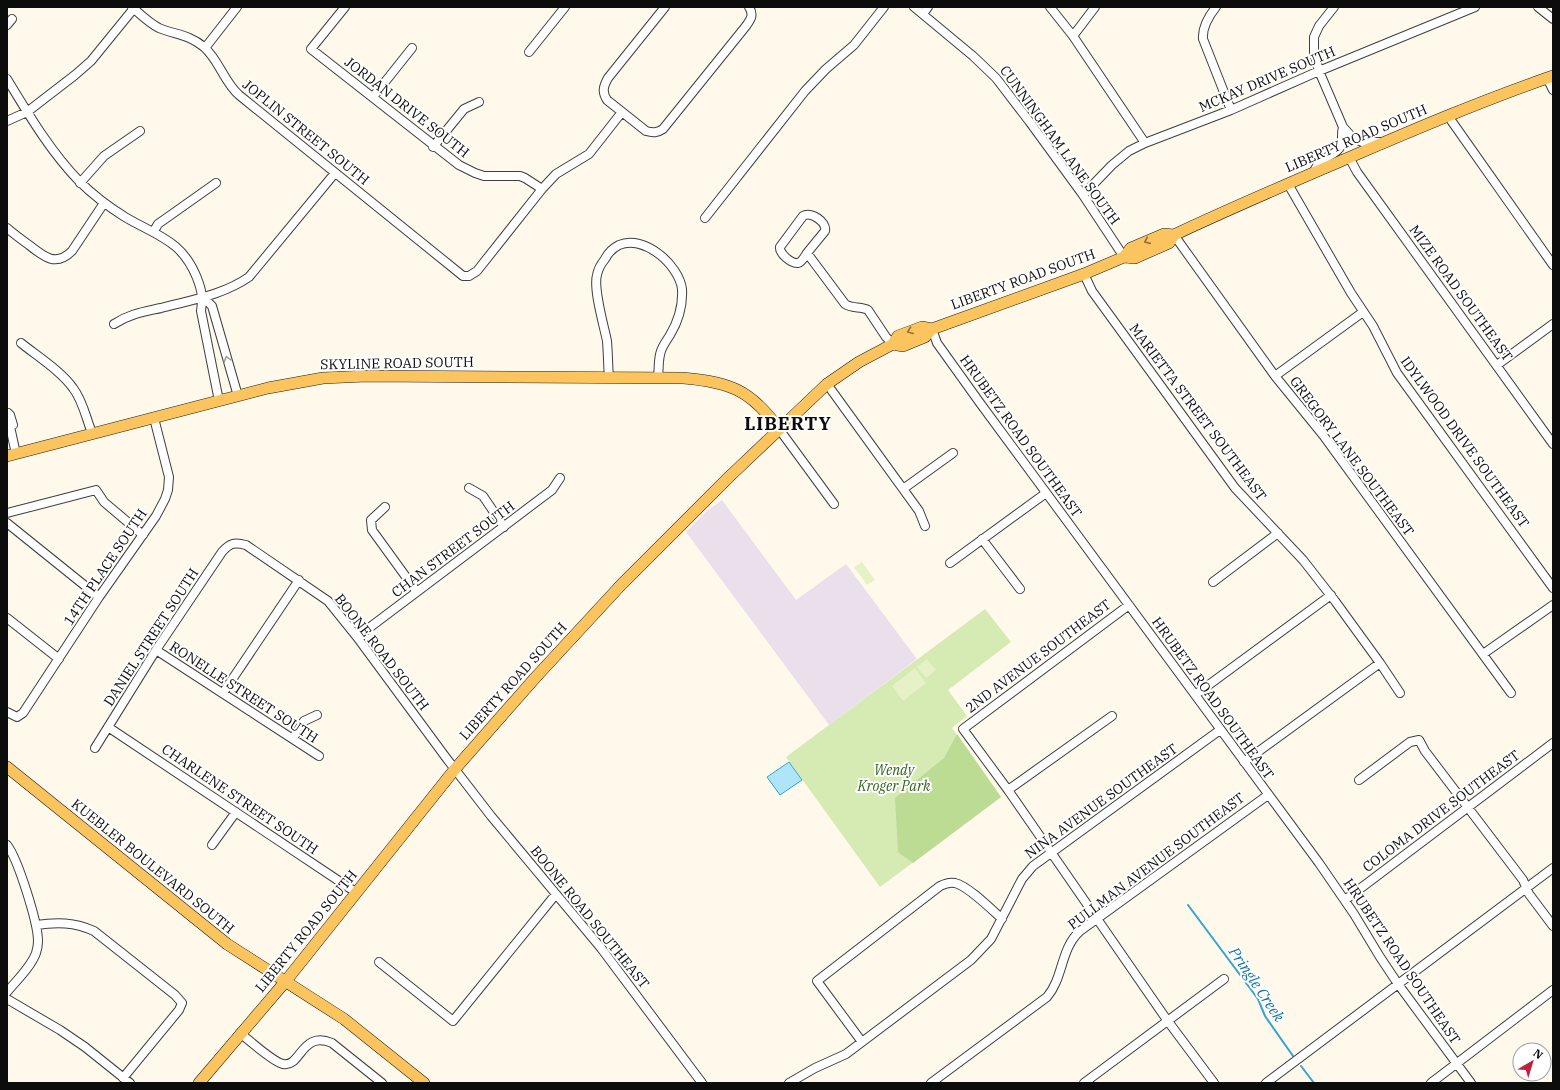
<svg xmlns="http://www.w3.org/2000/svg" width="1560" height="1090" font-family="'IBM Plex Serif',serif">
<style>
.industrial{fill:#e9e0eb}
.green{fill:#d6eab4}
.forest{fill:#bcdb93}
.pitch{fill:#e7f1c6}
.water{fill:#afe5f8;stroke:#34a4d0}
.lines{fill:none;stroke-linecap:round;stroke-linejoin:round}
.stream{stroke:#34a4d0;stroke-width:2}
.minor-casing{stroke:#3f3f3f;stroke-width:10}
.major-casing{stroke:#1d1d1d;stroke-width:12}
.minor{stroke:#fff;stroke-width:8}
.major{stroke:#fcc45e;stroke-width:11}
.oneway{stroke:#907139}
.oneway2{stroke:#9e9e9e}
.labels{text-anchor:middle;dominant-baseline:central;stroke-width:4;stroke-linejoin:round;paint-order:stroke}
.street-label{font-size:14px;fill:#0c0c0c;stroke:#fff}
.park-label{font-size:14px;font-style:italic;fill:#33651b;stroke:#fff}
.water-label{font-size:15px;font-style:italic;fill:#1373a1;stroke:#fff}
.district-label{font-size:18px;font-weight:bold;letter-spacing:1px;fill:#0c0c0c;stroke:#fff}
</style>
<rect width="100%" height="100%" fill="#fff9eb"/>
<path class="industrial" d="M722,500L796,600L846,564L917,659L829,725L686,532L707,511Z"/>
<path class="green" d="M985,609L1011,642L948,690L967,716L952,728L1001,797L880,887L786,757Z"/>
<path class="forest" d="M957,734L1001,797L913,863L898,852L895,798L944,758Z"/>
<path class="pitch" d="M862,562L875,580L867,585L854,567Z
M927,659L936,670L926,678L917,667Z
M915,668L926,683L903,701L892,686Z"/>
<path class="water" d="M789,762L802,780L780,795L767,777Z"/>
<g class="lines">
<path class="stream" d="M1188,905L1258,999L1265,1016L1293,1056
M1301,1066L1314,1083"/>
<g class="minor-casing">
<path id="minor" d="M132,7C140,14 149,23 159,28C176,35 188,34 204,47C219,60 224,82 239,95L463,276H469L477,271L542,189L556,174L589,154L622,112
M345,7L311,49L459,165L475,173L484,176H520L525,178L542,189
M665,7L608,78C603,87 602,92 607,100L646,131C653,133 657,133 663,129L746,26C751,19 754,15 749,7
M914,7L973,56L996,78L1029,121L1083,195L1124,257
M1050,7L1073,36L1145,143
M1216,7C1208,17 1202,27 1203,39L1231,110
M1334,7L1319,26L1314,37V53L1319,71L1343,127L1352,137L1362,142H1381
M1538,7L1553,19
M923,14L928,7
M7,25L12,19
M1073,36L1095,7
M205,48L237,7
M529,52L565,7
M1547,78L1553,90
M7,79C29,115 50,151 79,181C93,195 109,207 125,217C157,236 182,240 197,278C202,291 203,297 201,311L219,401
M373,97L412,48
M1448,116L1553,265
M7,121L27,112L75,75L91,61L135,7
M433,147L464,109L479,102
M1349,157L1357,172L1553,444
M1313,173C1315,169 1317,165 1320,162C1327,156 1337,154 1341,146C1343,139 1341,134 1343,127
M80,183L104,156L140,131
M1288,184L1351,293L1373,326L1397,373L1553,588
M1083,195L1112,165L1129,151L1145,143L1231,110L1319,71L1475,7
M705,218L805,91L826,69L854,45L884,7
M7,228C14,234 22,240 29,245C44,257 56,267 72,251L104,203
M154,231L158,224L216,183
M1174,235L1275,376L1323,435L1511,693
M807,253C805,256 802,262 798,263C791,264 779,253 780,247L803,216C811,211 827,222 825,231L807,253L845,304C852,309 861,306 868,310L886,337L893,344
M1084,274L1092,291L1235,488L1303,560L1335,601L1380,663L1400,693
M203,297L212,306L238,396
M114,324C129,314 143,312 161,308C191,300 223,295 249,277L335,173
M932,329L937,343L980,403L1319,863L1354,914L1380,957L1398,984L1471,1083
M21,343C37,356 61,371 73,388C83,401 86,418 92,433
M1497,365L1553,324
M1275,376L1363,312
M609,378C608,366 608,353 607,341C604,326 593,289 597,275C598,269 601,264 605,259C608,253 613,248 619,245C644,234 679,265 682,289C683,306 679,320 670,335C667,340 663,345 661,351C658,359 659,369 658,378
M827,384L919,511L925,526
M7,414L8,413L10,415L13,425
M7,420L11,431L16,454
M779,429L834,504
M469,488L483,496L504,527
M903,489L953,453
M385,507L371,520L372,530L417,592
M7,513L96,490L104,502L143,535
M7,523L99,597
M982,539L1020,589
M950,563L1046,493
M1213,582L1278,533
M1129,605L963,729L1008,790L1167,1020L1214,1083
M7,618L59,659
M357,637L552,490L560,478
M156,650L319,756
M1483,654L1553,605
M223,693L299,580
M1195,695L1331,595
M7,712L17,717L23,713L99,597L156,516L165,499L168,490L169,477L154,418
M108,727L357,893
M293,738L304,721L317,715
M95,748L156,650L222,552C230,543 234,542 246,545L328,601L357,637L447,759L491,816L601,948L702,1083
M1244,762L1380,663
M1359,780L1410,742L1419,740L1425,751L1523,880L1529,894L1553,926
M1008,790L1112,716
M7,845C18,859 38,923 38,941C38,944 37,950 36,953C31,967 16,981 7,992
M212,845L236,812
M1345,900L1553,743
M36,925C57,922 74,922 94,931L175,995L182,1003L179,1010L123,1078
M379,962L453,1021L556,894
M7,999L60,1030L85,1047L130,1083
M240,1033C249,1040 273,1062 283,1064C301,1068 301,1030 332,1043L382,1083
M862,1042L817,981L940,886C944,884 950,882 955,883C968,886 991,909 1002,919
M789,1083L815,1068L846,1054L971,960L991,939L1022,879L1033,866L1220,730
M931,1083L1047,997C1064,977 1060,949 1080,931L1268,795
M1084,1083L1224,979
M1266,1083L1553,868
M1431,1083L1553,990"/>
</g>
<g class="major-casing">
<path id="major" d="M1124,257L1131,248L1164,234L1174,235C1231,208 1290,183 1348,158C1415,129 1483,100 1553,76
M893,344L903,346L925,337L932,329L1084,274L1124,257L1135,258L1169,243L1174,235
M7,456L268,388L323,378L367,376L683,378C730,382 751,390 779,429
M7,767L227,944L344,1019L424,1083
M199,1083L285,982L455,769L535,678L621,585L729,477L827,384L859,362L893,344L898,336L922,327L932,329"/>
</g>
<use href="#minor" class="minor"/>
<use href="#major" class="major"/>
</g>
<defs><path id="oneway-chevron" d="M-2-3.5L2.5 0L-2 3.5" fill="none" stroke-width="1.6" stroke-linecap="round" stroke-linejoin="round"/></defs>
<g class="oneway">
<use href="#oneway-chevron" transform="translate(1147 241) rotate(156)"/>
<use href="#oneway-chevron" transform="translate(910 331) rotate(159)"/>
</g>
<use class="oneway2" href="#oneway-chevron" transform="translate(227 359) rotate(-106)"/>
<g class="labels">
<g class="street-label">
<text transform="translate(1267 79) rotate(-23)">MCKAY DRIVE SOUTH</text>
<text transform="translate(407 107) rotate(38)">JORDAN DRIVE SOUTH</text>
<text transform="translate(306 132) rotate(39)">JOPLIN STREET SOUTH</text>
<text transform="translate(1356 138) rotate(-23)">LIBERTY ROAD SOUTH</text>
<text transform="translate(1060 145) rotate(54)">CUNNINGHAM LANE SOUTH</text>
<text transform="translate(1023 279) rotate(-20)">LIBERTY ROAD SOUTH</text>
<text transform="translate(1461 293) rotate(54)">MIZE ROAD SOUTHEAST</text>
<text transform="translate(397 363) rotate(-1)">SKYLINE ROAD SOUTH</text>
<text transform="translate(1198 412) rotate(53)">MARIETTA STREET SOUTHEAST</text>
<text transform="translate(1021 436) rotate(54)">HRUBETZ ROAD SOUTHEAST</text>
<text transform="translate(1465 442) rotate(54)">IDYLWOOD DRIVE SOUTHEAST</text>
<text transform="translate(1352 456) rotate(53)">GREGORY LANE SOUTHEAST</text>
<text transform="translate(453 549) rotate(-37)">CHAN STREET SOUTH</text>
<text transform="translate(105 567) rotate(-56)">14TH PLACE SOUTH</text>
<text transform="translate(151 637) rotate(-57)">DANIEL STREET SOUTH</text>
<text transform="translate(382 652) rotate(52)">BOONE ROAD SOUTH</text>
<text transform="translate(1038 656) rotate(-37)">2ND AVENUE SOUTHEAST</text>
<text transform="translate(513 681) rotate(-48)">LIBERTY ROAD SOUTH</text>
<text transform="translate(244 692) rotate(33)">RONELLE STREET SOUTH</text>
<text transform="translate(1213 698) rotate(54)">HRUBETZ ROAD SOUTHEAST</text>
<text transform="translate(240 799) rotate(34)">CHARLENE STREET SOUTH</text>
<text transform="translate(1101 801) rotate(-36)">NINA AVENUE SOUTHEAST</text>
<text transform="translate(1441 811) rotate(-37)">COLOMA DRIVE SOUTHEAST</text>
<text transform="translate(1156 861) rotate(-37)">PULLMAN AVENUE SOUTHEAST</text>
<text transform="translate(153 866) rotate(39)">KUEBLER BOULEVARD SOUTH</text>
<text transform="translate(590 917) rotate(51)">BOONE ROAD SOUTHEAST</text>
<text transform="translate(306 931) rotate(-51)">LIBERTY ROAD SOUTH</text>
<text transform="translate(1402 961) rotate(56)">HRUBETZ ROAD SOUTHEAST</text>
</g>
<g class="park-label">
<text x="894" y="770">Wendy<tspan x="894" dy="16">Kroger Park</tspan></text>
</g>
<g class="water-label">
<text transform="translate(1257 984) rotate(56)">Pringle Creek</text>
</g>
<g class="district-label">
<text x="788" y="423">LIBERTY</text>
</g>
</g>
<rect width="1560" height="1090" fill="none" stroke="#0c0c0c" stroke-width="16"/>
<g transform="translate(1532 1062) rotate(38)"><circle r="19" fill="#ffffff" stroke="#9e9e9e"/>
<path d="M0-3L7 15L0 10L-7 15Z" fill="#bf213a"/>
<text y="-6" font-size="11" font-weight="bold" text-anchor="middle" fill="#0c0c0c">N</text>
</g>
</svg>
